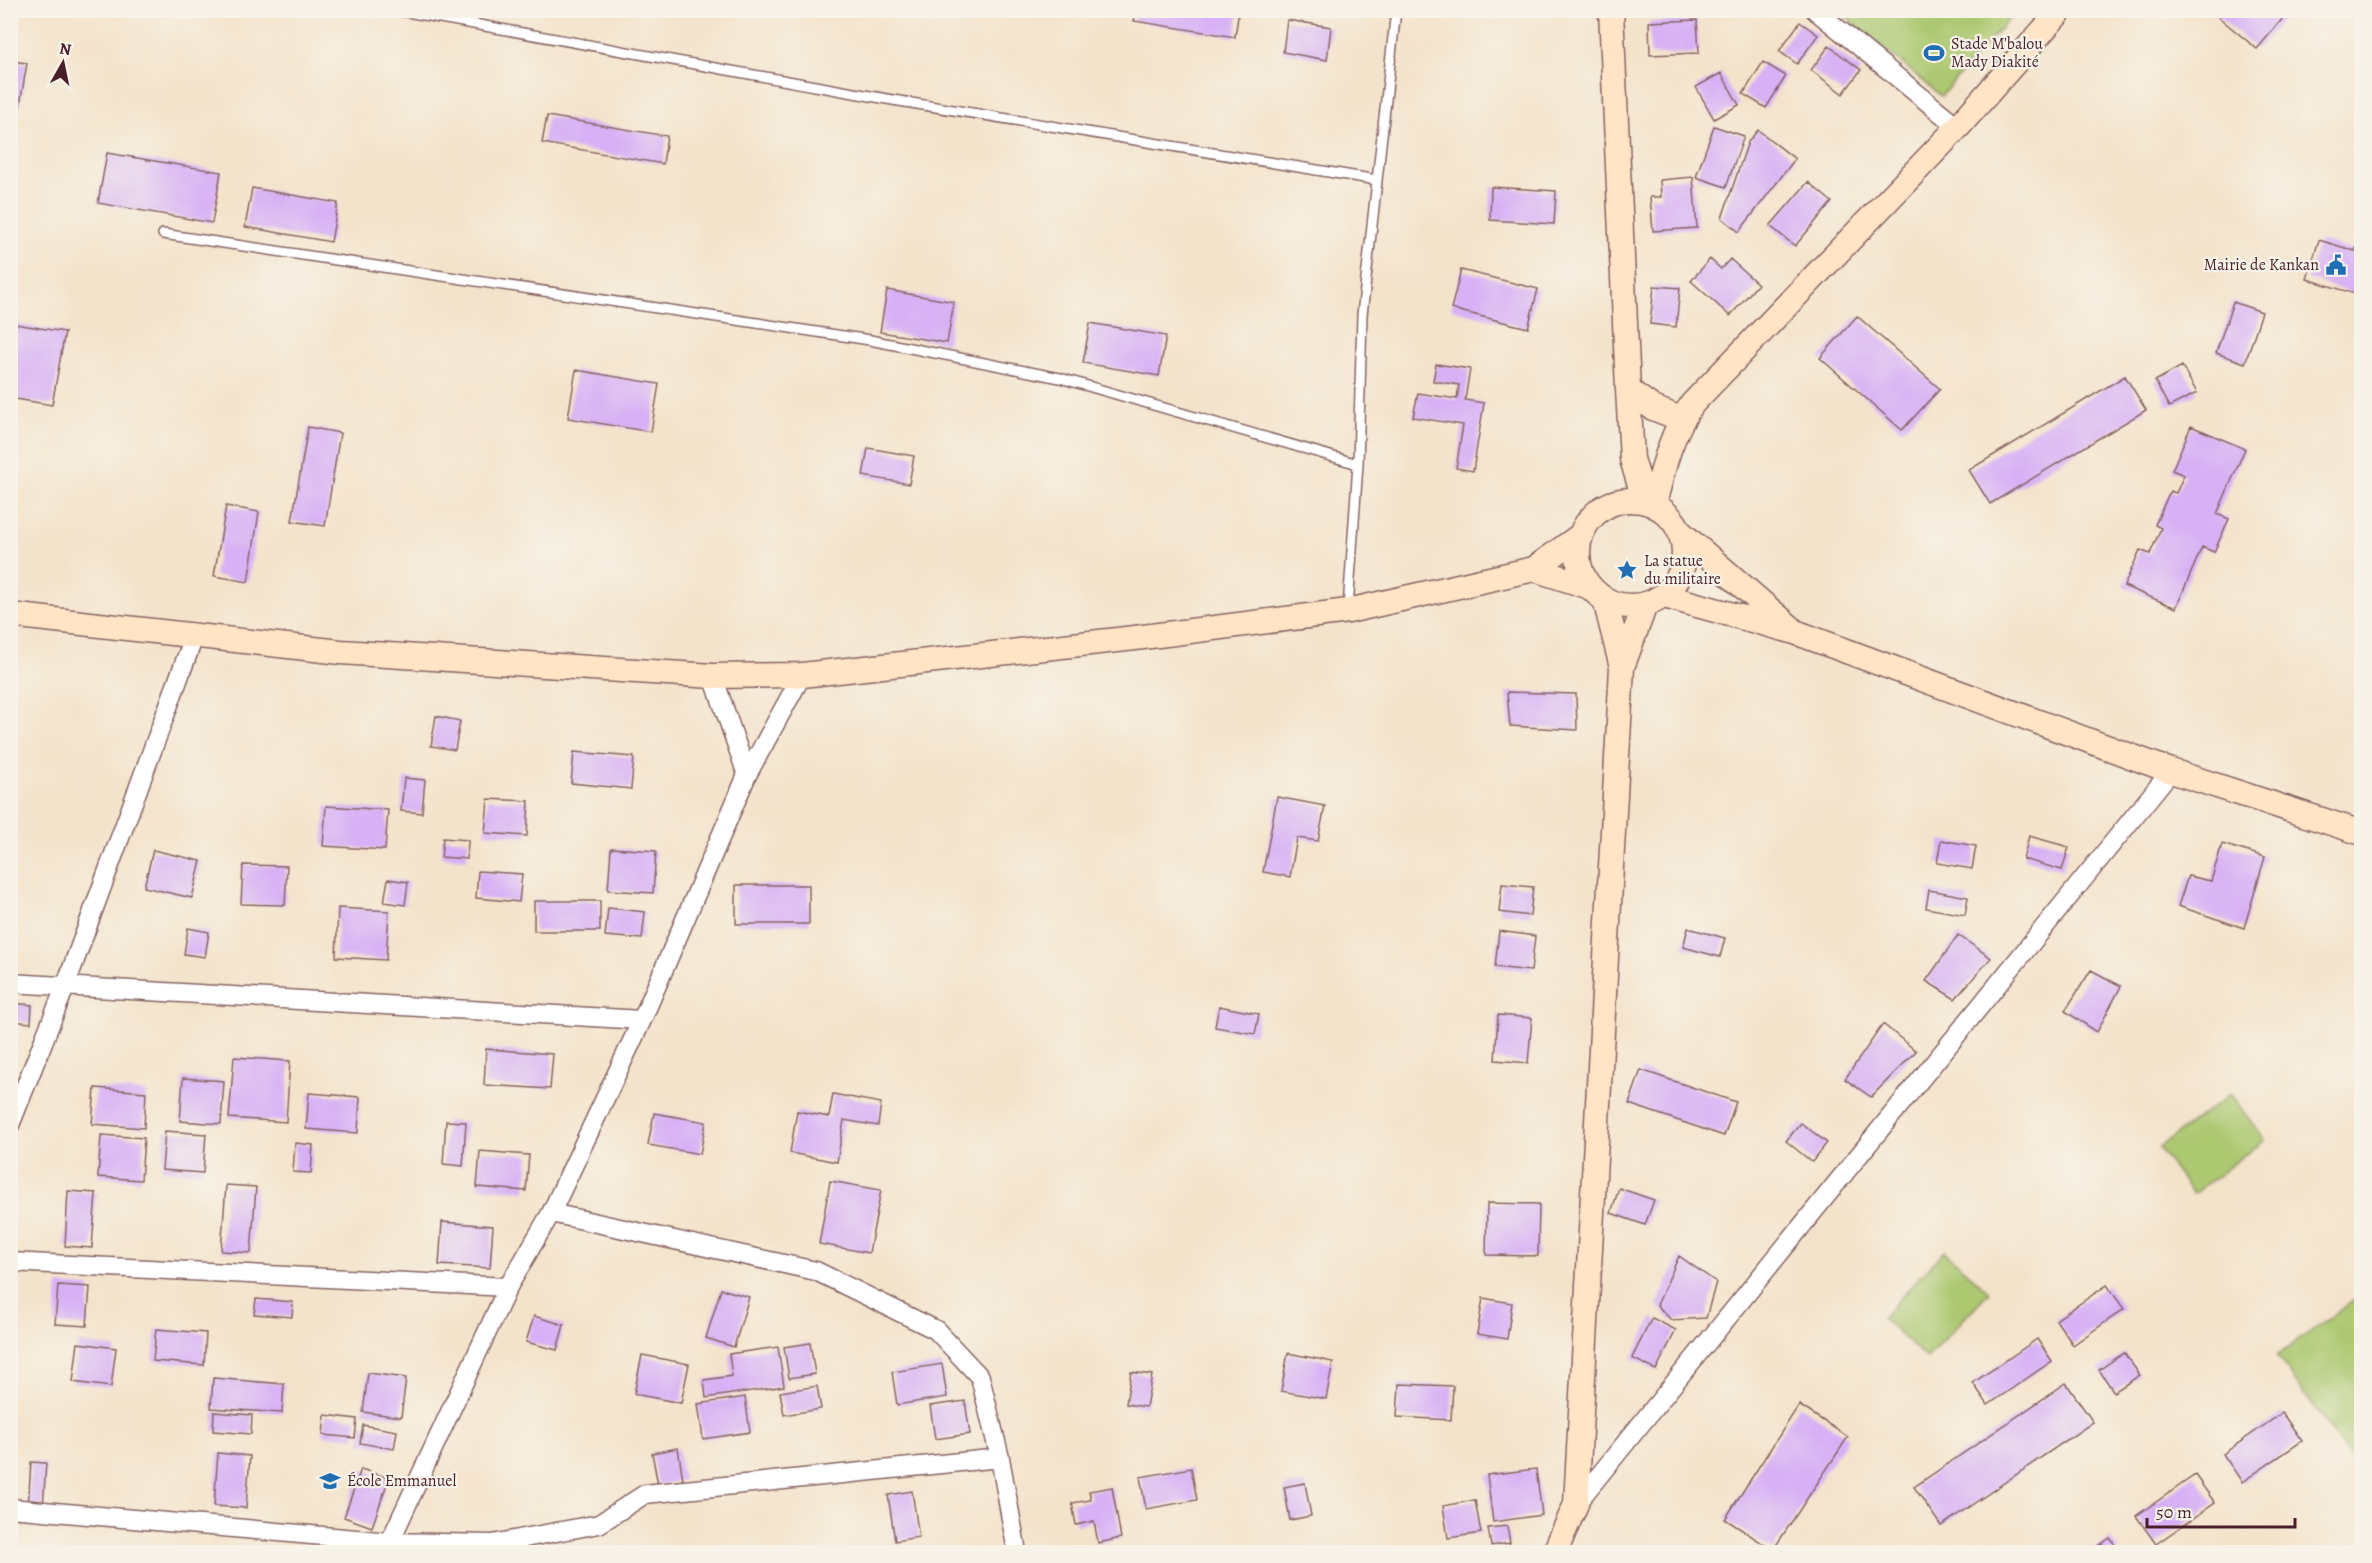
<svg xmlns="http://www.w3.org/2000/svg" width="2372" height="1563" font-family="Alegreya,serif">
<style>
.green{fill:#acc86f;stroke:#7b744d;stroke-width:1.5}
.building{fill:#d7b0f5}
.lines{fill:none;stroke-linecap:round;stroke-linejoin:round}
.lane-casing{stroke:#866463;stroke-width:12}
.street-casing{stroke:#866463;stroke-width:21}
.secondary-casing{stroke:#866463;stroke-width:27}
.lane{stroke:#fff;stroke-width:9}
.street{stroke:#fff;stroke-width:18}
.secondary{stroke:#ffe4c6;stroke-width:24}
.labels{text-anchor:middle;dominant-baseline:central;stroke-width:4.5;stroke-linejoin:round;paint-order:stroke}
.poi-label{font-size:16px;fill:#4a1f2b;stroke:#f7f3e8;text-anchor:start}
</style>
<rect width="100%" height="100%" fill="#f7f3e8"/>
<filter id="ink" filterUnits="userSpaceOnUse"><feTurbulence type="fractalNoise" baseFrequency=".0167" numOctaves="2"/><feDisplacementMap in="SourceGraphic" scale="12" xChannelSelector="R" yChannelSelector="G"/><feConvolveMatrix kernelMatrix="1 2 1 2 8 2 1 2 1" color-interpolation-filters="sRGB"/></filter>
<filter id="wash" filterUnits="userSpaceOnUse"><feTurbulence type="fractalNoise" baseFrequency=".008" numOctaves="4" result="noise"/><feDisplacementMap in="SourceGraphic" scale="24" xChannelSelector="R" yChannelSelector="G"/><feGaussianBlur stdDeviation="1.35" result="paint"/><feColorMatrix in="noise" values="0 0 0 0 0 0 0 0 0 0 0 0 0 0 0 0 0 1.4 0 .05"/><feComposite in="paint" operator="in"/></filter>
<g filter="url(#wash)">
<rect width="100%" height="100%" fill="#f4e3cb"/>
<path class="green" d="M1839,11H2016L1941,96Z
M2230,1094L2265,1140L2193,1194L2158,1148Z
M1944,1251L1989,1292L1927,1358L1882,1318Z
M2361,1295V1472L2277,1356Z"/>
<g id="blocks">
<path class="building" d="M1136,10H1239L1235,37L1134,21Z
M2210,10H2290L2257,49Z
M1287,20L1331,27L1327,60L1283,52Z
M1697,20L1699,53L1650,55L1649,22Z
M1800,22L1818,35L1797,64L1779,51Z
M1829,46L1861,70L1843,94L1811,70Z
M10,61L27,63L14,140H10Z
M1763,62L1786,76L1766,108L1743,94Z
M1721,73L1739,105L1714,119L1696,87Z
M547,116L667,136L663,164L542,143Z
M1714,126L1744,136L1726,187L1696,177Z
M1758,130L1795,159L1739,232L1722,218L1748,142Z
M107,153L221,172L212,223L98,203Z
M1693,177L1697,228L1653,231L1650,197H1661L1660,180Z
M1808,182L1832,202L1795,246L1770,226Z
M1491,187L1556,191L1554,224L1490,220Z
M252,188L338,203L331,242L245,227Z
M2362,232V296L2307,279L2319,240L2355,251Z
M1710,259L1721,269L1730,259L1758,284L1730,316L1691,281Z
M1461,270L1538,289L1528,328L1451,309Z
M1654,286L1680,288L1676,327L1650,324Z
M887,290L954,302L947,343L880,332Z
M2233,302L2262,312L2245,363L2216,353Z
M1857,316L1940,389L1902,430L1820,358Z
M1090,323L1166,336L1159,376L1083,363Z
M15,324L65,332L52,405L10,398V351Z
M1436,364L1470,369L1465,400L1484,403L1473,471L1456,468L1463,425L1413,417L1418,393L1457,399L1459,385L1433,381Z
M2182,366L2197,393L2169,407L2155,381Z
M576,370L659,384L651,432L568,418Z
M2125,376L2146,410L1990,504L1969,470Z
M2191,426L2245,449L2217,514L2229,519L2214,552L2202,547L2176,608L2124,586L2140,550L2150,554L2161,528L2155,525L2170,491L2176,493L2184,475L2172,470Z
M308,427L340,433L325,526L292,521Z
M868,448L914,456L909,484L863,476Z
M226,506L259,512L248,582L214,576Z
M1507,692L1576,694L1577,730L1510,726Z
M436,716L460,721L455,750L431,746Z
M574,752L634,757L631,789L571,783Z
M404,778L425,780L422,813L401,811Z
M1277,797L1325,806L1318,841L1297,838L1290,877L1263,872Z
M488,799L529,801L527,836L485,833Z
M326,806L388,810L385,850L323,846Z
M2029,836L2069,847L2062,870L2023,859Z
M443,838L468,840L467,859L441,857Z
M1941,840L1976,846L1972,869L1937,863Z
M2222,844L2265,857L2244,928L2178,906L2188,876L2211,881Z
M611,848L656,851L653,893L608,890Z
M153,850L201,861L192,898L144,887Z
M243,865L287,866L285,905L241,904Z
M478,871L522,874L519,902L476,898Z
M388,879L408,882L405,905L384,902Z
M1502,884L1533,887L1530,916L1499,912Z
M736,885H809V924H736Z
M1929,890L1968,897L1965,915L1926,908Z
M534,901H600V931H534Z
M338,908L389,911L386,960L336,957Z
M608,908L645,912L642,939L605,936Z
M188,928L209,932L205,957L184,954Z
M1688,928L1725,938L1720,957L1683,947Z
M1499,931L1535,936L1531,971L1495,967Z
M1958,935L1991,958L1955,999L1926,981Z
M2091,970L2121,986L2097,1032L2065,1011Z
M10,1003L32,1005L31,1023L10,1021Z
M1219,1006L1259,1014L1255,1034L1215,1027Z
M1498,1015L1532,1018L1528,1063L1495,1060Z
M1883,1024L1916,1051L1871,1097L1845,1079Z
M486,1049L553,1054L550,1089L484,1085Z
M234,1057L290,1061L286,1122L229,1118Z
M1641,1070L1736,1102L1724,1136L1629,1104Z
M183,1078L224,1081L221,1124L180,1121Z
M95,1088L146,1092L144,1128L92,1124Z
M309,1093L360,1097L358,1133L306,1129Z
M833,1094L881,1103L878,1126L844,1120L837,1162L790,1153L797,1111L829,1117Z
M654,1113L706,1122L700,1154L648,1145Z
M446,1121L466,1122L463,1166L443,1164Z
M1801,1123L1827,1143L1812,1162L1786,1141Z
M165,1131L206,1134L203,1173L162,1170Z
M101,1135L144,1138L141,1180L98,1177Z
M295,1143L313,1145L311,1173L293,1172Z
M480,1151L529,1155L526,1191L477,1187Z
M830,1181L881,1190L869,1253L819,1244Z
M226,1185L256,1187L251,1253L221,1251Z
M1619,1188L1654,1200L1645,1225L1611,1213Z
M68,1191L96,1193L92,1248L65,1246Z
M1487,1203L1539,1204L1538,1256L1486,1255Z
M442,1222L493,1226L490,1268L439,1265Z
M1679,1256L1716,1282L1706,1318L1671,1320L1657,1305Z
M58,1285L90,1287L87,1326L55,1324Z
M2107,1285L2124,1309L2073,1345L2056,1320Z
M721,1289L749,1297L734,1347L706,1338Z
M1483,1298L1512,1303L1507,1339L1477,1334Z
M256,1299L293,1302L292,1317L254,1314Z
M534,1316L564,1325L557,1350L526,1342Z
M1652,1318L1676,1330L1656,1370L1632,1358Z
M156,1329L206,1333L204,1365L153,1361Z
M2037,1339L2052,1361L1988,1405L1973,1383Z
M78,1343L116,1348L111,1387L73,1382Z
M810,1343L815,1374L789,1378L784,1347Z
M778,1347L784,1386L706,1398L704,1380L732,1376L729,1354Z
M1288,1353L1333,1362L1326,1399L1281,1391Z
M2124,1353L2140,1375L2114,1392L2099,1370Z
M642,1355L689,1364L681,1403L634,1394Z
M942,1364L947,1397L897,1405L892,1372Z
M1131,1372L1152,1375L1146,1407L1126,1404Z
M368,1373L406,1378L401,1417L363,1412Z
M213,1378L284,1384L282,1413L211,1408Z
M2066,1383L2093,1422L1941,1526L1914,1487Z
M1399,1384L1453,1386L1451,1420L1397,1417Z
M817,1386L821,1409L784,1415L780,1392Z
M745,1397L750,1432L703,1439L698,1404Z
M965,1401L970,1434L935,1439L930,1406Z
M1799,1405L1848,1437L1773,1550L1725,1519Z
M214,1412L252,1415L251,1434L213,1431Z
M2282,1413L2302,1441L2242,1482L2223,1454Z
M325,1415L357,1419L355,1438L323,1435Z
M363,1425L397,1431L394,1449L360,1443Z
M678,1448L683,1480L658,1485L652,1453Z
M218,1453L250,1456L246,1508L214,1506Z
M31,1462L46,1463L43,1508L28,1507Z
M1191,1468L1197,1500L1146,1509L1140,1477Z
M361,1469L389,1478L372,1527L344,1517Z
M1536,1469L1542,1515L1493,1522L1487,1475Z
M2195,1475L2215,1503L2156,1544L2136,1516Z
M1305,1483L1311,1516L1290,1520L1284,1487Z
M1112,1487L1121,1538L1098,1543L1094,1521L1076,1525L1072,1503L1091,1500L1089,1491Z
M912,1491L919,1537L895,1541L888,1495Z
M1475,1500L1481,1533L1448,1538L1443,1506Z
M1507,1526L1510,1543L1491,1546L1488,1528Z
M2110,1538L2120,1552H2090Z"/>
</g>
</g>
<g filter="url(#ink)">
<use href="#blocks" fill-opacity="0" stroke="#866463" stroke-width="1.5"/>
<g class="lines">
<g class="lane-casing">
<path id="lane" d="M396,10L887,99L1377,180
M163,234L870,340L1060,378L1358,464
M1348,608L1358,464L1362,315L1396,10"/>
</g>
<g class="street-casing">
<path id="street" d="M1815,10L1958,127
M713,676L747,775
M10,983L642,1020L747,775L802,675
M10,1125L65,987L195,634
M551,1213L816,1271L936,1330L980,1377L1000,1458L1017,1552
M10,1262L508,1287
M1576,1504L2171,771
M10,1508L390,1542L492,1544L599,1524L645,1494L1000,1458
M386,1550L508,1287L551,1213L642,1020"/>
</g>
<g class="secondary-casing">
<path id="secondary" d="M1611,10L1628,390L1632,459L1645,502
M1628,390L1653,408L1681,419
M1578 553a53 53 0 1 1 106 0a53 53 0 1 1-106 0Z
M1654,505C1663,469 1670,434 1693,403L1958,127L2061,10
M1680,532L1791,628
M1534,569L1590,587
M1664,596L1795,632L2171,771L2362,833
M10,615L341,652L713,676L802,675L1135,638L1348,611L1534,569L1581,535
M1622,667L1645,605
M1555,1552L1576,1504L1622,667L1605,600"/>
</g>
<use href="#lane" class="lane"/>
<use href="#street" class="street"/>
<use href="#secondary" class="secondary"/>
</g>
</g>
<defs>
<g id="stadium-bare" transform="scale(1.62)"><path d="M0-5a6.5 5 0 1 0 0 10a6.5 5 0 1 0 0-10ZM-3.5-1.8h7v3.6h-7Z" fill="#1f6fb2" stroke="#f7f3e8" stroke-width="2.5" paint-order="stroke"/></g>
<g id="civic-bare" transform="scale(1.62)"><path d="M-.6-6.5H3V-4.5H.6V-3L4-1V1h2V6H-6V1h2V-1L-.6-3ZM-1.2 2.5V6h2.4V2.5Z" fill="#1f6fb2" stroke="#f7f3e8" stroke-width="2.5" paint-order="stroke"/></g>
<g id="sight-bare" transform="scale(1.62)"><path d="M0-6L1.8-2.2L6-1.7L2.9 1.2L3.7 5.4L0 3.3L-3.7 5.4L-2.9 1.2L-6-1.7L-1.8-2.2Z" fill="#1f6fb2" stroke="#f7f3e8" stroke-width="2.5" paint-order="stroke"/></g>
<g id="school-bare" transform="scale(1.62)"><path d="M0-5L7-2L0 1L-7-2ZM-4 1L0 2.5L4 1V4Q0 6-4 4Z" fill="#1f6fb2" stroke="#f7f3e8" stroke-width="2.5" paint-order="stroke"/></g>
</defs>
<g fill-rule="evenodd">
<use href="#stadium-bare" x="1934" y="53"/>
<use href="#civic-bare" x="2336" y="265"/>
<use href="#sight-bare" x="1627" y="570"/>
<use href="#school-bare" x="330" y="1481"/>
</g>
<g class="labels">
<g class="poi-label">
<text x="1951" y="44">Stade M'balou<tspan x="1951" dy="18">Mady Diakité</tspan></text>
<text x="2319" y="265" text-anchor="end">Mairie de Kankan</text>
<text x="1644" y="561">La statue<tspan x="1644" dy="18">du militaire</tspan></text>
<text x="347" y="1481">École Emmanuel</text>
</g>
</g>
<rect width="2372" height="1563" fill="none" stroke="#f7f3e8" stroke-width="36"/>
<g transform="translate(63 63) rotate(9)" stroke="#f7f3e8" stroke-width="4.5" paint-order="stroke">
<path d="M0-4.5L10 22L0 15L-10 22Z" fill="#4a1f2b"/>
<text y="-9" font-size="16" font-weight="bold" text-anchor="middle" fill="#4a1f2b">N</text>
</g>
<path d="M2147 1518v9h148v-9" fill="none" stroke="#4a1f2b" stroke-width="3"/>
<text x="2156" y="1518" font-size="18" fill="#4a1f2b" stroke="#f7f3e8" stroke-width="4.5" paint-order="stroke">50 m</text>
</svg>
